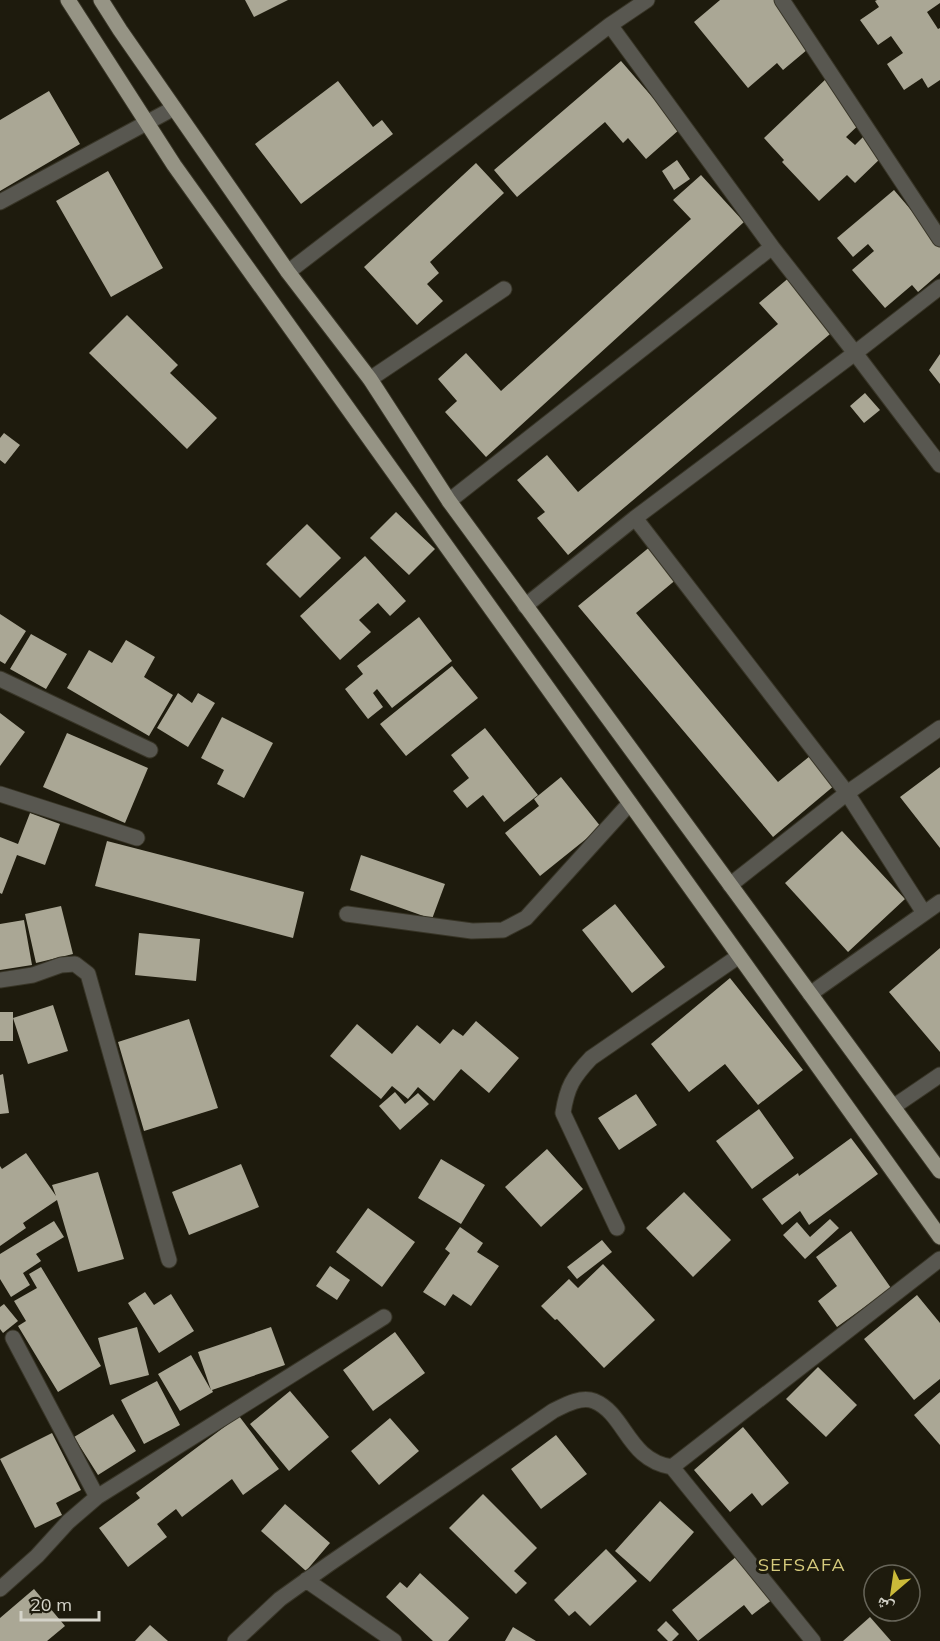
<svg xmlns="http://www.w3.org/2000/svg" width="940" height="1641" font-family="Mulish,'Noto Naskh Arabic',sans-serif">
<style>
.building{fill:#aaa795}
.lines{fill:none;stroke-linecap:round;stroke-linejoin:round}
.minor-casing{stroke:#383527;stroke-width:17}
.major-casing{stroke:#383527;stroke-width:17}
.minor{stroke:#585750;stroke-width:15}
.major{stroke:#969485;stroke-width:15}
.labels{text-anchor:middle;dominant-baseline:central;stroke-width:6;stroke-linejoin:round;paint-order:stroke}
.quarter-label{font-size:18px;letter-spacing:1.5px;fill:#d6cb7d;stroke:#1e1b0d}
</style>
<rect width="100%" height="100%" fill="#1e1b0d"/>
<path class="building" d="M245,0H288L254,17Z
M720,0H783L814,44L783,70L777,63L748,88L694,22Z
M877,0H940V3L927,12L938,29L940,28V80L928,88L922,78L904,90L887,64L903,53L891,36L878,45L860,20L879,7L875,1Z
M621,61L680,129L646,159L628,138L623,143L605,122L517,197L494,170Z
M828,77L866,118L846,137L855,145L865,135L884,155L855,183L847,175L819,201L782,162L784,160L764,138Z
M338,81L373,127L382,120L393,134L301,204L255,144Z
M49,91L80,144L0,191V120Z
M677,160L690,179L674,190L662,171Z
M476,163L504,193L430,262L439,273L427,284L443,301L417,325L364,267Z
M108,171L163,268L111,297L56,201Z
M701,175L744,222L486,457L445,412L457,401L438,379L466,353L501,391L691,219L673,200Z
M894,190L940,244V273L918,292L912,285L885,308L852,270L874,251L868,244L853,257L837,238Z
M791,276L836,329L568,555L537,518L545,512L517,480L547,455L578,492L778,324L759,303Z
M127,315L178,365L170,373L217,418L187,449L89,353Z
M940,354V384L929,370Z
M865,393L880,410L864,423L850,406Z
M4,433L20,445L5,464L0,460V438Z
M396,512L435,549L409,575L370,538Z
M307,524L341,558L300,598L266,564Z
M657,541L684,573L636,613L778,782L810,756L835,785L773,837L578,606Z
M365,556L406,601L390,616L378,603L359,620L371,632L340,660L300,616Z
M0,614L26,631L5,664L0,661Z
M419,617L452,661L392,708L377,689L373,693L383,707L368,719L345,689L363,674L357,666Z
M31,634L67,654L46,689L10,669Z
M126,640L155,657L144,677L173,695L149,736L67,688L89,650L112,663Z
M452,666L478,698L406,756L380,724Z
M178,693L192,703L198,693L215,703L188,747L157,728Z
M0,713L25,732L0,766Z
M222,717L273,743L244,798L217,784L224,770L201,758Z
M485,728L538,795L504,822L483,795L467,808L453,791L469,778L451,755Z
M67,733L148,768L125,823L43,787Z
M940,767V848L900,797Z
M561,777L601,827L540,876L505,833L539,806L534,799Z
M30,813L60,824L45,865L17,855L2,894L0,893V837L18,844Z
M842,831L905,899L848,952L785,883Z
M107,841L304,892L293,938L95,886Z
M361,855L445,884L432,919L350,890Z
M615,904L665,967L632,993L582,930Z
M61,906L73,954L36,963L25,914Z
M24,920L32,965L0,970V924Z
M139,933L200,939L196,981L135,975Z
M940,948V1052L889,992Z
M730,978L803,1070L758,1105L725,1064L689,1092L651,1044Z
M53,1005L68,1051L28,1064L13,1018V1041H0V1012H13V1018Z
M189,1019L218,1108L144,1131L118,1042Z
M476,1021L519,1058L489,1093L461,1069L434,1101L418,1087L408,1099L392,1086L381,1099L330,1056L357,1024L392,1054L417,1025L440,1044L453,1029L463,1036Z
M3,1074L9,1113L0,1114V1075Z
M395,1092L405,1104L418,1093L429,1104L400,1130L379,1106Z
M636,1094L657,1125L619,1150L598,1118Z
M759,1109L794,1158L752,1189L716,1141Z
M851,1138L878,1174L809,1225L800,1211L782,1225L762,1199L798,1173L799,1176Z
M547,1149L583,1189L541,1227L505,1187Z
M26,1153L56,1196L52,1185L98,1172L124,1259L78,1272L57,1200L23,1223L26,1228L0,1246V1166L2,1169Z
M441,1159L485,1185L461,1224L418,1198Z
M241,1164L259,1207L189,1235L172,1192Z
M684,1192L731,1240L693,1277L646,1228Z
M368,1208L415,1242L382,1287L336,1252Z
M830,1219L839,1228L805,1259L783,1235L797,1222L810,1237Z
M54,1221L64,1237L36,1254L41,1261L23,1273L30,1285L11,1297L0,1279V1254Z
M460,1227L483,1243L477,1252L499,1266L471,1306L453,1294L445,1306L423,1292L450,1253L445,1249Z
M851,1231L891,1288L837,1327L818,1301L837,1286L816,1257Z
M602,1240L612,1252L577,1279L567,1267Z
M603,1264L655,1320L604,1368L557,1319L555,1320L541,1306L569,1279L578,1288Z
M330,1266L350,1280L337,1300L316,1286Z
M41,1267L101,1366L58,1392L18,1326L26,1321L14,1301L37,1288L29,1274Z
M145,1292L154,1305L171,1294L194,1331L159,1353L128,1303Z
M917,1295L940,1323V1379L914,1400L864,1339Z
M4,1304L18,1321L3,1333L0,1329V1307Z
M137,1327L149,1375L110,1385L98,1338Z
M271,1327L285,1365L212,1390L213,1392L180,1411L158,1374L191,1355L211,1390L198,1352Z
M395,1332L425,1373L373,1411L343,1370Z
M818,1367L857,1405L826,1437L786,1399Z
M157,1381L180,1425L144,1444L121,1400Z
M290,1391L329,1437L289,1471L250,1424Z
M940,1392V1445L914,1415Z
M113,1414L136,1451L98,1475L74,1437Z
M239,1416L279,1469L243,1495L232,1479L182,1517L176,1509L157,1524L167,1537L128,1567L99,1528L140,1498L136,1493Z
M390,1418L419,1451L379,1485L351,1451Z
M743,1427L789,1483L762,1506L752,1493L730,1512L694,1470Z
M52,1433L81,1490L56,1503L62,1515L35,1528L0,1459Z
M556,1435L587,1474L541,1509L511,1469Z
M483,1494L537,1548L514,1571L527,1583L516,1594L449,1528Z
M660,1501L694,1532L650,1582L615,1551Z
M285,1504L330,1543L306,1571L261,1531Z
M606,1549L637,1581L590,1626L575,1611L569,1616L554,1600Z
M737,1556L773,1599L752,1615L744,1605L698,1641L672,1610Z
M420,1573L469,1618L448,1641H433L386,1597L400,1582L407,1588Z
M34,1589L65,1626L47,1641H0V1618Z
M870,1617L891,1641H843Z
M666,1621L679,1634L672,1641H668L657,1630Z
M150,1625L168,1641H135Z
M513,1627L536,1641H505Z"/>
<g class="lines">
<g class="minor-casing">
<path id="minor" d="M782,0L940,239
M610,25L647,0
M0,202L174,108
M288,272L610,25L772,247
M940,287L855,353L940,465
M370,379L504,289
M449,501L772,247L855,353L635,518L525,606
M635,518L847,793L730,885
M0,679L150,750
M0,794L137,838
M924,913L847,793L940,728
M347,914L472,931L503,930L526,918L630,803
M0,980L33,975L61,965L75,964L88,974L169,1260
M810,994L940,902
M893,1107L940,1075
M617,1228L563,1113C567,1087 573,1077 591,1058L739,956
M13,1338L97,1497
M672,1467L813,1641
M306,1580L394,1641
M0,1589L37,1556L68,1522L97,1497L384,1317
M235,1641L280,1599L329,1564L553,1411C565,1405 581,1396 594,1401C626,1414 627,1460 672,1467L940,1259"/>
</g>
<g class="major-casing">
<path id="major" d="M68,0L174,165L940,1237
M101,0L120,30L288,272L370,379L449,501L940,1171"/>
</g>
<use href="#minor" class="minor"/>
<use href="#major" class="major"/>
</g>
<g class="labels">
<g class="quarter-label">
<text x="802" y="1564">SEFSAFA</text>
</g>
</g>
<g transform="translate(892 1593) rotate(209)"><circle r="28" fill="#1e1b0d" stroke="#676559" stroke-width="1.5"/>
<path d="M0-4.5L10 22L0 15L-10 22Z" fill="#cbba39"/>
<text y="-9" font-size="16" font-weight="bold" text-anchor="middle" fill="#d5d4ca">ش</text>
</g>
<path d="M21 1611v9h78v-9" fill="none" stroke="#d5d4ca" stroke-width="3"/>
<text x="30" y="1611" font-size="18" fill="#d5d4ca" stroke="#1e1b0d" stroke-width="4.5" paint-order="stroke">20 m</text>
</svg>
